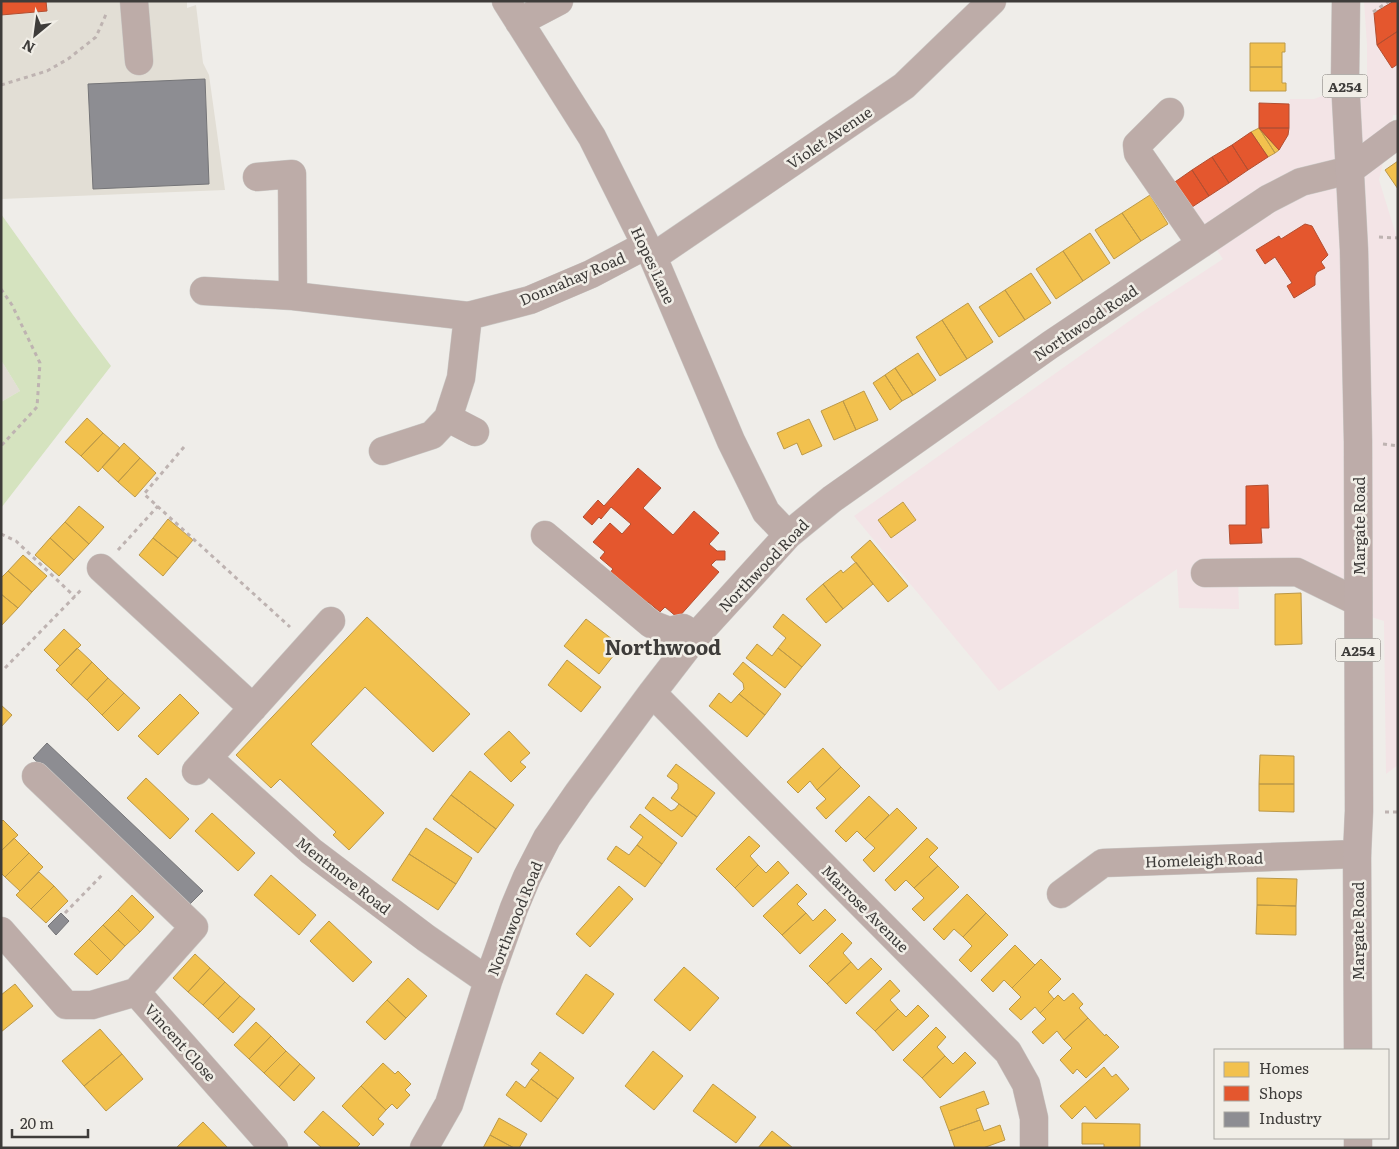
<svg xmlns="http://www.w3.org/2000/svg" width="1399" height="1149" font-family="Literata,serif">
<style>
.commercial{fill:#f3e4e6}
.built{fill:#e2ded5}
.green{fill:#d5e3bf}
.homes{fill:#f2c14e;stroke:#bc9948}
.shops{fill:#e4572e;stroke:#b24f32}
.industry{fill:#8d8d92;stroke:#757578}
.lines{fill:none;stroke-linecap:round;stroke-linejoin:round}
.minor-casing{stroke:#cbcac7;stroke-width:29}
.major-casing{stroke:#cbcac7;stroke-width:29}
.path{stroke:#beb3b1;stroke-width:3;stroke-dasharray:4 4;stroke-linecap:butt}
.minor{stroke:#bdaca8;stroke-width:28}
.major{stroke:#bdaca9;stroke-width:28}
.labels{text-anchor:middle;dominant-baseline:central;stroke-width:5;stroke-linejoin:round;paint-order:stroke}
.shield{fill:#f1eee7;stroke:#74716e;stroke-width:1}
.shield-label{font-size:14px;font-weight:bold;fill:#3e3c3a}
.street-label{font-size:15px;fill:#3e3c3a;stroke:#f1eee7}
.district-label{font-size:20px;font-weight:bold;fill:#3e3c3a;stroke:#f1eee7}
</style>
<rect width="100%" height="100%" fill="#efede9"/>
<path class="commercial" d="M1364,1H1398V115H1393L1379,180L1398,241V765L1386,774L1384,621L1329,604L1294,579L1238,578L1239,609L1179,608L1177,569L999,691L854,516L1142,312L1223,259L1172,184L1258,128L1259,103L1289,104L1290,99H1314L1367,80V45Z"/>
<path class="built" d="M1,1H187V8L196,5L203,63L209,75L225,190L1,199Z
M1,360L20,391L1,402Z"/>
<path class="green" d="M1,214L73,315L111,366L1,508V402L20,391L1,360Z"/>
<path class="homes" d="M1250,43H1285V52H1282V67H1250Z
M1250,67H1282V83H1286V91H1250Z
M1259,128L1275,153L1268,157L1251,132Z
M1259,128L1279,150L1275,153Z
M1398,161V189L1385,170Z
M1150,195L1168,224L1141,241L1122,213Z
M1122,213L1141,241L1114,259L1095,230Z
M1090,233L1110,263L1083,281L1063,251Z
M1063,251L1083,281L1056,299L1036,269Z
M1031,273L1051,303L1025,320L1005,290Z
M1005,290L1025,320L999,337L979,307Z
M968,303L993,342L967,359L942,320Z
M942,320L967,359L940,376L916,337Z
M918,353L936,380L913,395L895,368Z
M895,368L913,395L902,401L885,375Z
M885,375L902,401L890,410L873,383Z
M864,391L878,420L856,430L843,401Z
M843,401L856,430L834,440L821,411Z
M87,418L103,433L81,456L65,442Z
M809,419L822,446L802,455L797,443L784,449L777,433Z
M103,433L120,448L98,472L81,456Z
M124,443L140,458L118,482L102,467Z
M140,458L156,473L135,497L118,482Z
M903,502L916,520L891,538L878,520Z
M79,506L104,527L89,544L65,522Z
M168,519L193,540L178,558L153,538Z
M65,522L89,544L74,560L50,538Z
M50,538L74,560L59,576L35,555Z
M153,538L178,558L163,576L139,555Z
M870,540L908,586L888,602L851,557Z
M23,555L47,576L32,592L8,571Z
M856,562L873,584L843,609L823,584L841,570L843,573Z
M8,571L32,592L18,608L1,594V578Z
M823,584L843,609L826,623L806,599Z
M1301,593L1302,644L1275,645V594Z
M1,594L18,608L1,626Z
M783,614L821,645L802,667L778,648L786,638L773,627Z
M367,617L470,714L433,752L365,687L311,744L384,813L349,850L333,835L336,832L280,779L271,788L236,755Z
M586,619L621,646L599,674L564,646Z
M64,629L81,645L60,666L44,650Z
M757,644L772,656L778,648L802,667L785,688L746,658Z
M77,648L92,662L71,685L56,670Z
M567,660L601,687L581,712L548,685Z
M92,662L108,678L87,700L71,685Z
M743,662L781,694L765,715L739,694L744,689L743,683L733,674Z
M108,678L124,693L102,715L87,700Z
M124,693L140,708L118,731L102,715Z
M719,693L731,703L739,694L765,715L747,737L709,706Z
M180,694L199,713L158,755L138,736Z
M1,705L12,715L1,727Z
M509,731L530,753L520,762L526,767L511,782L484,754Z
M823,748L841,767L817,790L810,781L798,793L787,782Z
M1260,755L1294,756V784H1259Z
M676,764L715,793L697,817L671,798L678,789V784L667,776Z
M841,767L860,786L826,819L816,808L826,799L817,790Z
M470,771L514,805L496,829L451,795Z
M146,778L189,819L170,839L127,798Z
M1259,784H1294V812L1259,811Z
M451,795L496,829L478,853L433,819Z
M869,796L889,815L865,839L857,831L846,842L835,831Z
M653,797L671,811L675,809L679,804L697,817L682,837L645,808Z
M897,808L917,828L874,872L863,860L875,848L865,839Z
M212,813L255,853L238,871L195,831Z
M640,814L677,843L662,864L637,845L643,837L630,827Z
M3,820L18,835L1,851V822Z
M426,828L472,858L456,884L409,854Z
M749,836L760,846L750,856L758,865L735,888L716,869Z
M14,838L29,853L5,877L1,873V851Z
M927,838L938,848L929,857L938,866L914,888L906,880L895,891L885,880Z
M637,845L662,864L645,887L607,859L616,846L629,855Z
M29,853L43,867L20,891L5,877Z
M409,854L456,884L438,910L392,880Z
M778,861L789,873L753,907L735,888L758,865L766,873Z
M938,866L959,887L924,921L912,909L924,898L914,888Z
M39,872L54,886L31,909L16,895Z
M271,875L316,915L299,935L254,895Z
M1257,878L1297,879L1296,906L1257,905Z
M797,884L807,894L797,904L806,913L782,935L763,916Z
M54,886L68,901L46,923L31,909Z
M619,886L633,899L590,947L576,934Z
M967,894L986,913L963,937L954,929L944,940L933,929Z
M132,895L154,917L140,932L118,910Z
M1257,905L1296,906V935L1256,934Z
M825,909L836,920L800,954L782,935L806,913L813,921Z
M118,910L140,932L125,946L103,925Z
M986,913L1008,935L971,972L959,960L972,946L963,937Z
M329,921L372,962L353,982L310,941Z
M103,925L125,946L111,961L89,939Z
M842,933L852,943L843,953L851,962L827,984L809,966Z
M89,939L111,961L97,975L74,954Z
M1015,945L1035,965L1012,988L1004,980L993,992L981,980Z
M195,954L210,968L188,992L173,978Z
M871,958L882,969L846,1004L827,984L851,962L858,970Z
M1041,959L1061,979L1048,992L1054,999L1040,1013L1035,1007L1021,1020L1009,1009L1021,997L1012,988Z
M684,967L719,998L690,1031L654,1000Z
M210,968L225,982L203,1005L188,992Z
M586,974L614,994L583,1034L556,1014Z
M408,978L427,996L406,1018L387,1000Z
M890,980L900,991L890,1000L898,1009L875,1031L856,1013Z
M225,982L240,996L218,1019L203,1005Z
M15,984L33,1006L1,1032V995Z
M1073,993L1083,1004L1079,1008L1088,1018L1064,1040L1057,1031L1043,1044L1032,1032L1046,1019L1040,1013L1058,995L1064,1001Z
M240,996L255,1009L233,1033L218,1019Z
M387,1000L406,1018L385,1040L366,1022Z
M918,1005L929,1016L893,1051L875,1031L898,1009L906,1017Z
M1088,1018L1105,1036L1106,1034L1119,1047L1086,1078L1077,1069L1073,1074L1060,1060L1072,1048L1064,1040Z
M256,1022L271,1036L249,1059L234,1045Z
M936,1027L946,1037L937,1047L945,1056L922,1078L903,1060Z
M100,1029L122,1054L84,1086L62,1061Z
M271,1036L286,1051L264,1073L249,1059Z
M286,1051L300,1064L279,1087L264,1073Z
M653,1051L683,1076L654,1110L625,1086Z
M540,1052L574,1078L558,1099L531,1079L539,1070L531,1064Z
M965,1052L976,1063L940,1098L922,1078L945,1056L953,1064Z
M122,1054L143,1079L106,1111L84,1086Z
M383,1063L395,1074L398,1071L411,1084L405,1090L410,1095L397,1109L392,1104L386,1110L361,1086Z
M300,1064L315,1078L294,1101L279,1087Z
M1104,1067L1112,1077L1116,1074L1129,1089L1096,1119L1085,1106L1072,1119L1060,1106Z
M531,1079L558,1099L541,1122L506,1095L516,1081L525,1088Z
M713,1084L756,1117L736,1143L693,1111Z
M361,1086L386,1110L378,1119L384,1124L373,1136L342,1106Z
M984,1091L989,1104L976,1109L980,1120L949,1131L940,1107Z
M323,1111L360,1144L356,1148H322L304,1132Z
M499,1118L527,1134L519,1148H514L490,1135Z
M980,1120L984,1131L1000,1125L1005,1140L983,1148H955L949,1131Z
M203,1122L228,1148H176Z
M1082,1123L1140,1124V1148H1104V1144H1082Z
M772,1131L793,1148H758Z
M490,1135L514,1148H483Z"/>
<path class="shops" d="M1,1H46L47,11L1,15Z
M1394,1H1398V31L1377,45L1374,13Z
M1398,31V64L1392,68L1377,45Z
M1259,103L1289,104V128H1259Z
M1259,128H1289L1288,135L1279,150Z
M1251,132L1268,157L1248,170L1232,145Z
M1232,145L1248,170L1229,183L1212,157Z
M1212,157L1229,183L1209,196L1192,170Z
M1192,170L1209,196L1189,209L1172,184Z
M1305,224L1312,226L1328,255L1321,262L1325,268L1317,272L1315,276V285L1294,298L1287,286L1292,283L1275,257L1265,264L1256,250L1279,236L1281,239Z
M638,468L661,488L643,508L673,535L694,511L719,533L709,544L717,551H725V560H716L711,565L719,572L678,618L665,607L660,612L648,602L643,608L607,576L613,569L600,558L605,552L593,542L610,523L622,534L631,524L611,507L601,519L599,517L592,525L583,517L598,500L604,506Z
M1268,485L1269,528H1261L1262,543L1230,544L1229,525H1246V486Z"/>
<path class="industry" d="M205,79L209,184L93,189L88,84Z
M47,743L203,891L189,905L33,758Z
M61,913L69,921L56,935L48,926Z"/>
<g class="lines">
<g class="minor-casing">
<path id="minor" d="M134,1L139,61
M506,1L592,137L646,245L653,257L731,441L766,512L788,535
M519,22L559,1
M1170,112L1137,145L1138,153L1201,244
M257,177L292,174L293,296
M653,257L904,86L992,1
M204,291L293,296L468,316L530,300L591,274L646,245
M448,418L475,432
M383,451L432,435L448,418L461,378L468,316
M545,535L651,624L669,631L683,628L696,636
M101,568L253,708
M1205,573L1297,572L1358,602
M652,693L1008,1052L1026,1084L1034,1118V1148
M208,758L311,851L426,938L488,981
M196,771L331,621
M36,776L194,927L136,992
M1061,894L1103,863L1357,854
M1,931L66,1005H92L136,992L274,1148
M424,1148L449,1104L488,981L514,908L527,877L547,838L578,793L652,693L696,636L728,601L788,535L832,499L1050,345L1268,199L1301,182L1350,170"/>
</g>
<g class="major-casing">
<path id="major" d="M1346,1L1345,80L1354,250L1358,442L1359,811L1357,854L1358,1050
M1350,170L1398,134
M1358,1138V1148"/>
</g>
<path class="path" d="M1373,12L1389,1
M1,85L47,71L68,59L96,37L107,12
M1379,237L1398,238
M1,289L12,305L40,363L37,407L1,446
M1383,444L1398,446
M184,447L144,494L290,627
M1,534L16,541L75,597
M118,550L158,506
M5,668L83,588
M1385,812H1398
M65,913L103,874"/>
<use href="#minor" class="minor"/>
<use href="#major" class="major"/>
</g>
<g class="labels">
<g class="shield">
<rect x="1322.5" y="74.5" width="45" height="23" rx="4"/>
<rect x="1335.5" y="638.5" width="45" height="23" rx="4"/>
</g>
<g class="shield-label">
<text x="1345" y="86">A254</text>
<text x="1358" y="650">A254</text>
</g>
<g class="street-label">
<text transform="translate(829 137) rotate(-34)">Violet Avenue</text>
<text transform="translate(654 265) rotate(65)">Hopes Lane</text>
<text transform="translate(572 278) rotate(-23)">Donnahay Road</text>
<text transform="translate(1085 322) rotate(-34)">Northwood Road</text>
<text transform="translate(1358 526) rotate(-90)">Margate Road</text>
<text transform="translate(763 565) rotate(-46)">Northwood Road</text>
<text transform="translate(1204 859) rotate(-2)">Homeleigh Road</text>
<text transform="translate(344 875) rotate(38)">Mentmore Road</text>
<text transform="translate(866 908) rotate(45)">Marrose Avenue</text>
<text transform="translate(514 918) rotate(-68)">Northwood Road</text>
<text transform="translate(1357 931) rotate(-90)">Margate Road</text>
<text transform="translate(181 1042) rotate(48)">Vincent Close</text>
</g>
<g class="district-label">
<text x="663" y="646">Northwood</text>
</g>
</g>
<rect width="1399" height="1149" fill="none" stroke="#3e3c3a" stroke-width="5"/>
<rect x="1214" y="1049" width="175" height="90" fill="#f1eee7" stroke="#a9a7a2"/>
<rect x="1224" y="1062" width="25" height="15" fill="#f2c14e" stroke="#a9a7a2"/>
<text x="1259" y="1074" font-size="15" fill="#3e3c3a">Homes</text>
<rect x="1224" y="1086" width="25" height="15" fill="#e4572e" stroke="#a9a7a2"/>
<text x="1259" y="1099" font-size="15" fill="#3e3c3a">Shops</text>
<rect x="1224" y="1112" width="25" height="15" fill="#8d8d92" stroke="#a9a7a2"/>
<text x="1259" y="1124" font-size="15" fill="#3e3c3a">Industry</text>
<g transform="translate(35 35) rotate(209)" stroke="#f1eee7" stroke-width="4" paint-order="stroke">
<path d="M0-4L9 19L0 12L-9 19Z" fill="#3e3c3a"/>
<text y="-8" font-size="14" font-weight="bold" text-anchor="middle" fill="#3e3c3a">N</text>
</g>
<path d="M12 1129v8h76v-8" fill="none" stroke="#3e3c3a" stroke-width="2.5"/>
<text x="20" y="1129" font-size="15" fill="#3e3c3a" stroke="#f1eee7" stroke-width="4" paint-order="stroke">20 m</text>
</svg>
